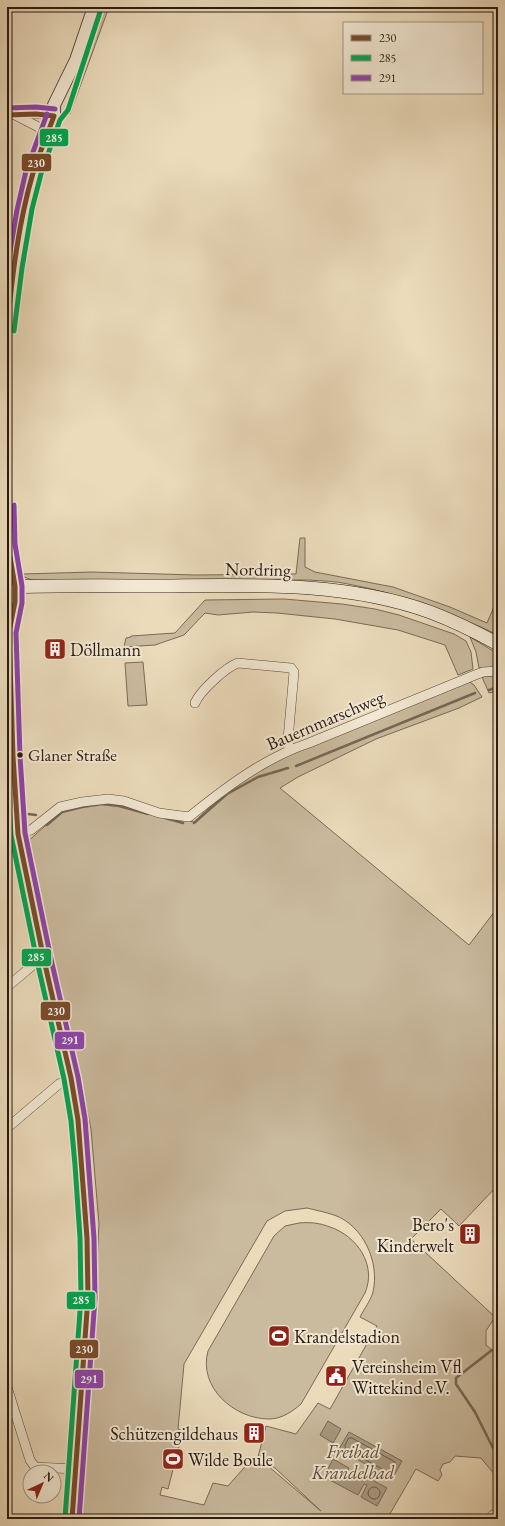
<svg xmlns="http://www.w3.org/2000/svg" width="505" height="1526" font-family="'EB Garamond',serif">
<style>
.green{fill:#caba9e;stroke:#7a6a57;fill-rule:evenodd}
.water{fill:#a99981;stroke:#766654}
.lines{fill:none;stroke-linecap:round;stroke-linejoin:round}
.shore{stroke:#695a48;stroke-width:1}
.stream{stroke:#766654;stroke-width:2.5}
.minor-casing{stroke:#5a4a3b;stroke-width:10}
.tertiary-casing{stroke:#5a4a3b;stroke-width:14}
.secondary-casing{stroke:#291a10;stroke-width:14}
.minor{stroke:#f2e8d3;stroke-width:9}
.tertiary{stroke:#f2e8d3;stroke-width:12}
.secondary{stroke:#f2e8d3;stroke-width:13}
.bus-1-casing{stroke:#f2e8d3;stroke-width:8}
.bus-2-casing{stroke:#f2e8d3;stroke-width:8}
.bus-3-casing{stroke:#f2e8d3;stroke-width:8}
.bus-1{stroke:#7a4b2a;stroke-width:5}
.bus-2{stroke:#00a651;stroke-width:5}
.bus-3{stroke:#8e44ad;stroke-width:5}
.bus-dot{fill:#291a10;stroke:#f2e8d3;stroke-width:1.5}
.labels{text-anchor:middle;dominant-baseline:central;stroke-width:4;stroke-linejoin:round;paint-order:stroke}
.bus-label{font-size:17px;fill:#291a10;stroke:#f2e8d3;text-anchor:start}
.street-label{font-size:18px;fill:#291a10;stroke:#f2e8d3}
.poi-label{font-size:18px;fill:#291a10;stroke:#f2e8d3;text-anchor:start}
.park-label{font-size:18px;font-style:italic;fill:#594a3b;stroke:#f2e8d3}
.line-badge{stroke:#f2e8d3;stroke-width:1.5}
.badge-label{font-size:11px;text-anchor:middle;font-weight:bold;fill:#fff}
</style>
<rect width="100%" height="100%" fill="#ebdbbb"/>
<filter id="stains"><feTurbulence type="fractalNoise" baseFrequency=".005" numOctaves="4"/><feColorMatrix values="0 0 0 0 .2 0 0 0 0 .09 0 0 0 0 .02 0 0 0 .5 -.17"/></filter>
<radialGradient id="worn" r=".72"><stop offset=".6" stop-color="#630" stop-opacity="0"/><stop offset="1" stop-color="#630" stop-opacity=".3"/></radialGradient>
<path class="green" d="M102,7H109L70,114Z
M300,538H305V567L315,572L393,587L450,607L487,623L493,609L498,584V635C450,612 401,594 348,584C335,581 322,581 308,580H32L24,577L23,574L92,572L196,575L296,574Z
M284,599L342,604L375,609L399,615L454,634L466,641L471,652L473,669L458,675L445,645L398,630L335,619L277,613L253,612L218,615L205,613L184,635L155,645L124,647L126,638L131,637V636L175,633L205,600Z
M470,637L498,654V668H479L476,652Z
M143,662L147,705L128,706L125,663Z
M498,675V691L489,693L482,677Z
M467,680L474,685L482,697L459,708L376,739L298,777L280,788L469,945L498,907V1185L459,1226L441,1209L411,1239L495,1317L486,1331V1345L498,1355V1503H496L495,1475L481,1458L455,1456L450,1462L443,1464L440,1470L442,1475L438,1481L416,1469L387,1519H80L88,1439L99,1224L91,1129L27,842L62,811L83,805L106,803L194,822L229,789L288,755ZM307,1208C315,1210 325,1212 334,1215C363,1225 380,1262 373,1292C371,1300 364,1309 360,1317L377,1326L330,1409L318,1403L296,1434L266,1426L258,1457L250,1461L228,1486L213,1483L204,1505L160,1495L162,1487L168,1489L183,1431L178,1429L184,1364L267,1221L285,1211ZM261,1459L275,1468L321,1511L261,1460Z
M299,1223C310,1222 320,1223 330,1227C357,1236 377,1265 365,1293L301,1404C292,1412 281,1419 269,1419C234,1419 198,1387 208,1351L274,1236L285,1226Z"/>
<path class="water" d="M328,1421L341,1429L333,1443L320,1435Z
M349,1432L402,1461L392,1479L339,1449Z
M333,1459L349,1468L343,1479L345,1481L352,1469L387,1488L377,1506L361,1497L367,1485L364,1484L358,1495L324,1477Z"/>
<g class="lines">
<path class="shore" d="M349,1438H352L395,1462L396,1465L391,1472L389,1473L346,1449L345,1446Z
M368 1493a6 6 0 1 1 12 0a6 6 0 1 1-12 0Z"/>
<path class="stream" d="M489,690L498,687
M296,766L475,693
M28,814L36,815
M165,818L183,823
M194,823L227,794L258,777L288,768
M47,825L62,812L82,807L102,804L119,806L148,814
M492,1350L456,1378V1384L475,1412L498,1458"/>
<g class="minor-casing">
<path id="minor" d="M7,115C23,114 38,112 54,116
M15,115L48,132
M195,703C200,691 226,667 238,663L291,668L294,672L288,739L289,750
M7,835L31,830L60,807L82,802L108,799L124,801L159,813L189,817C225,788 264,758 309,743L475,675L483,672L498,671
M7,987L33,965L44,960
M7,1128L59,1084L71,1078
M7,1387L30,1460L35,1467L76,1469
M489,1519L493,1515L498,1513"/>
</g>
<g class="tertiary-casing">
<path id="tertiary" d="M74,66L94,7
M7,330C12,278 19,224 33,173C39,154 47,135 54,116V105L76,60
M7,505V550
M8,545C17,578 15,598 9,631
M7,621L9,632L13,756L18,834L44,960L71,1078L78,1120L82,1164L87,1238L88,1297L72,1519"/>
</g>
<g class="secondary-casing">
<path id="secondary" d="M7,587C61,585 116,586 170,586C256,585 347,582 430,612C454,621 476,632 498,644"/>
</g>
<use href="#minor" class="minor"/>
<use href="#tertiary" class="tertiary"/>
<use href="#secondary" class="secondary"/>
<g class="bus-1-casing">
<path id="bus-1" d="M7,115L36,114L54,116
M7,330C12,278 18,224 33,173C39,154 47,135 54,116
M7,505L8,545L15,586V602L9,632L13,756L18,834L44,960L71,1078L78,1120L87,1238L88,1297L72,1519"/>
</g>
<g class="bus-2-casing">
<path id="bus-2" d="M14,331L22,268L32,209L41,174L60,120L68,110L101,9
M7,772L11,835L37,961L64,1079L71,1121L75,1165L80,1238L81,1297L65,1518"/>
</g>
<g class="bus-3-casing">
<path id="bus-3" d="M7,108L36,107L55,109
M7,269L17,210L26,171L47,114
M14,505L15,544L22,586V603L16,633L20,756L25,833L51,959L78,1077L85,1119L94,1238L95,1298L79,1519"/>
</g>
<use href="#bus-1" class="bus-1"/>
<use href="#bus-2" class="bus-2"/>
<use href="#bus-3" class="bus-3"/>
</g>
<defs>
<g id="building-square" transform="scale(1.15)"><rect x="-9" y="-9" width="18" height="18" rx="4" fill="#8f2418" stroke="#f2e8d3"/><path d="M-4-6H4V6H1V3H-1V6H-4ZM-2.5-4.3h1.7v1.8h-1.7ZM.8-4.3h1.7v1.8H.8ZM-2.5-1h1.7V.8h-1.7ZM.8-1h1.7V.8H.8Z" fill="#fff"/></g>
<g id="stadium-square" transform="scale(1.15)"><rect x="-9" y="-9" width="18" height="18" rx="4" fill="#8f2418" stroke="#f2e8d3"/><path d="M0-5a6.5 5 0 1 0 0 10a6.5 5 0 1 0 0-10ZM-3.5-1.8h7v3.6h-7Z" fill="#fff"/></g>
<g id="civic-square" transform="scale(1.15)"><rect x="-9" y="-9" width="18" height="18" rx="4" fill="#8f2418" stroke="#f2e8d3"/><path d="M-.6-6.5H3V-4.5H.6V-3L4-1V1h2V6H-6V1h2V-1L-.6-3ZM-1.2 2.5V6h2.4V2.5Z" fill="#fff"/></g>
</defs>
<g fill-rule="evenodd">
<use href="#building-square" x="55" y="649"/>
<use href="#building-square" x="470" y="1234"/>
<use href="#stadium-square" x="279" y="1336"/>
<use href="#civic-square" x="336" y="1376"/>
<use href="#building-square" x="254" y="1433"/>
<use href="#stadium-square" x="173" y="1459"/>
</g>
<circle class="bus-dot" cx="20" cy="755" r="3.5"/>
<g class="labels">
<g class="bus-label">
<text x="28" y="755">Glaner Straße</text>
</g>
<g class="street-label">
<text transform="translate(258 569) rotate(1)">Nordring</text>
<text transform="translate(325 720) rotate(-23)">Bauernmarschweg</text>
</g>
<g class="poi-label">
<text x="70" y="649">Döllmann</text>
<text x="454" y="1224" text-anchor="end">Bero's<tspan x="454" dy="21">Kinderwelt</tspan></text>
<text x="294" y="1336">Krandelstadion</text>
<text x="352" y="1366">Vereinsheim Vfl<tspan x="352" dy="21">Wittekind e.V.</tspan></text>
<text x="238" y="1433" text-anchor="end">Schützengildehaus</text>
<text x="188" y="1459">Wilde Boule</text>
</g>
<g class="park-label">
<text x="353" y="1451">Freibad<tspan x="353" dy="21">Krandelbad</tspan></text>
</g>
</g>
<g class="line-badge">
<rect x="39" y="128" width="30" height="19" rx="4" fill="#00a651"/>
<rect x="21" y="153" width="31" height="19" rx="4" fill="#7a4b2a"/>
<rect x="21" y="948" width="31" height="19" rx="4" fill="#00a651"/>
<rect x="40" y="1001" width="31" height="20" rx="4" fill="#7a4b2a"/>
<rect x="54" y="1031" width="31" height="19" rx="4" fill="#8e44ad"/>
<rect x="66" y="1291" width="30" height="19" rx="4" fill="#00a651"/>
<rect x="69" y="1339" width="30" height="20" rx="4" fill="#7a4b2a"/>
<rect x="74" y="1369" width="30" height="20" rx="4" fill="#8e44ad"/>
</g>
<g class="badge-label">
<text x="54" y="142">285</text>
<text x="36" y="167">230</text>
<text x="36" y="961">285</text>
<text x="56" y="1015">230</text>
<text x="70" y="1044">291</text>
<text x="81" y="1304">285</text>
<text x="84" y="1353">230</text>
<text x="89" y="1383">291</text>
</g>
<rect width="505" height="1526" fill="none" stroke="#ebdbbb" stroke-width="24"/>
<rect x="8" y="8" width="489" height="1510" fill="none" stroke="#291a10" stroke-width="2"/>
<rect x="12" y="12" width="481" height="1502" fill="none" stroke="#291a10"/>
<rect x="343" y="22" width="140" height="72" fill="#f2e8d3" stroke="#a29685"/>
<rect x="351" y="35" width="20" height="6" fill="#7a4b2a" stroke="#a29685"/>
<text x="379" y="42" font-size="12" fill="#291a10">230</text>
<rect x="351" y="55" width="20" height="6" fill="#00a651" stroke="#a29685"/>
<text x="379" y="62" font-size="12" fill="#291a10">285</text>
<rect x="351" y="75" width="20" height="6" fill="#8e44ad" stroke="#a29685"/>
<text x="379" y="82" font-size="12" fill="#291a10">291</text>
<g transform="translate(42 1484) rotate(44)"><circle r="19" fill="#f2e8d3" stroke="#a29685"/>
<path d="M0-3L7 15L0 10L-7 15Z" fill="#8f2418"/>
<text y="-6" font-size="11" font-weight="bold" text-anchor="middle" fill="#291a10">N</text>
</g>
<rect width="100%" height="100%" filter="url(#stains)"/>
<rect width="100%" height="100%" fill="url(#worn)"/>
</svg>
